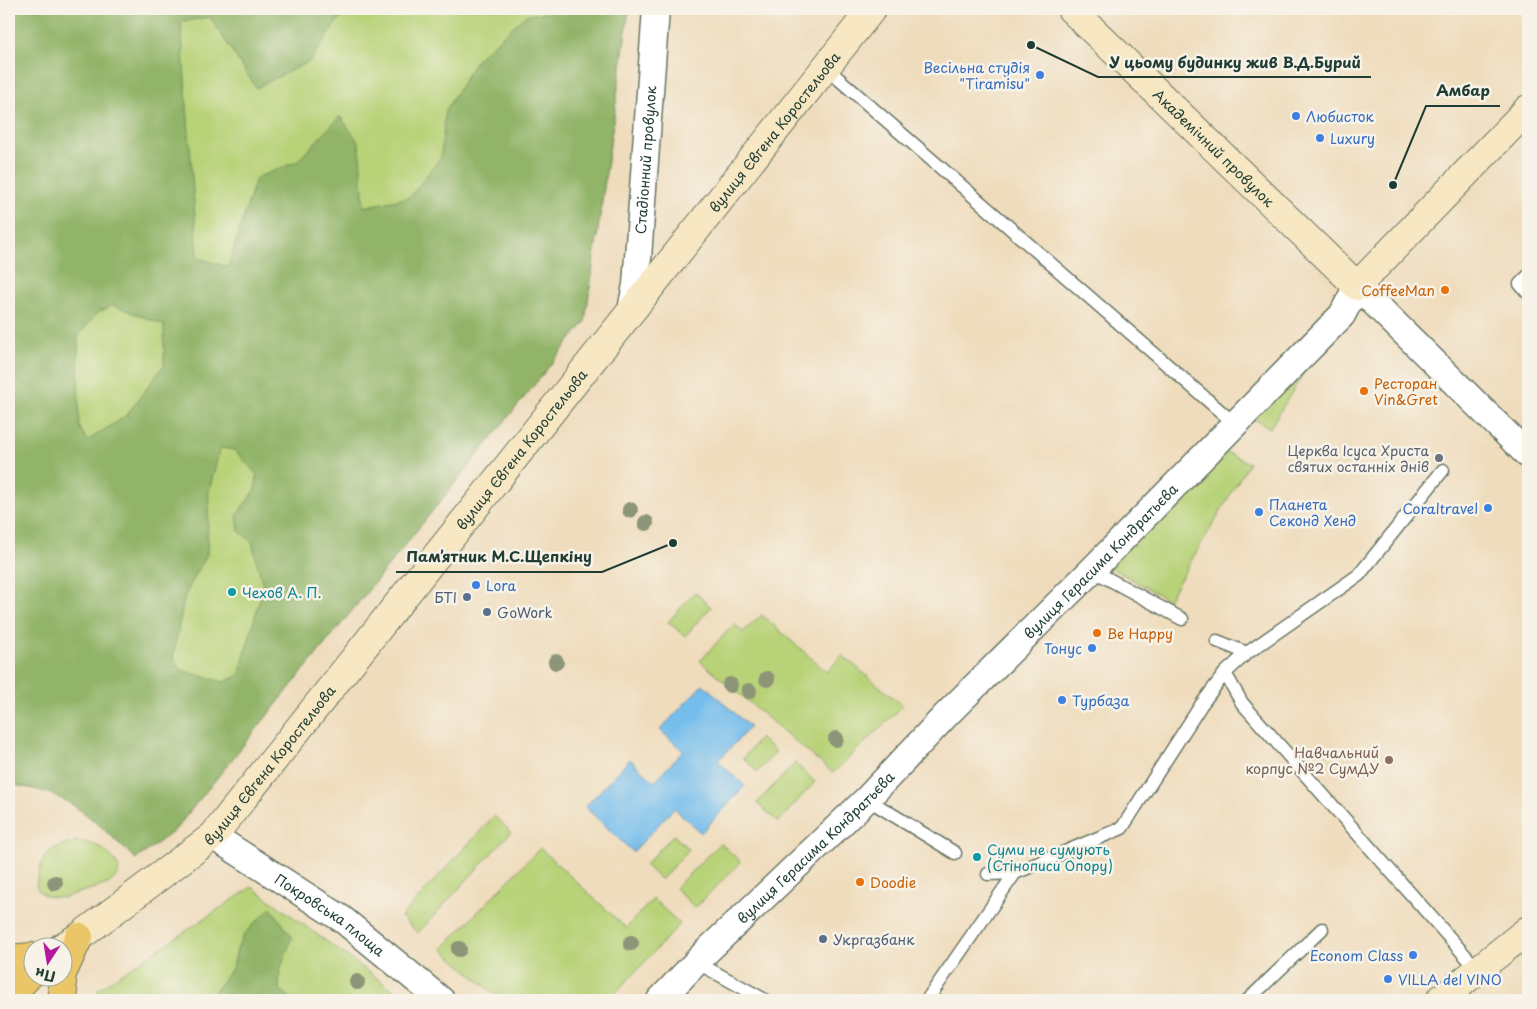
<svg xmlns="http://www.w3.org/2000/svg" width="1537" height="1009" font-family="'Playpen Sans',sans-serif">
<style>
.green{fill:#b7d277;stroke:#6b8856}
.forest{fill:#91b468;stroke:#58784e;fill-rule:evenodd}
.water{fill:#74bdec;stroke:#4a7d90}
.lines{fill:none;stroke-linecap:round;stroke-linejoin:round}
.lane-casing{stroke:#687564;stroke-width:15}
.street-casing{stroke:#687564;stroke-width:29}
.secondary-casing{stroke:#687564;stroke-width:30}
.primary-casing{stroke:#687564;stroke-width:30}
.lane{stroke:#fff;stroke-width:12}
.street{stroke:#fff;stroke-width:26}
.secondary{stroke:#f7e8c3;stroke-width:28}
.primary{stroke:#ebc669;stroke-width:28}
.tree{fill:#8d9578}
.shop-dot{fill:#3f7fe0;stroke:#f7f3e8;stroke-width:2}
.food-dot{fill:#e8710a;stroke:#f7f3e8;stroke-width:2}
.worship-dot{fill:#6b7280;stroke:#f7f3e8;stroke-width:2}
.culture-dot{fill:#0f9aa8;stroke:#f7f3e8;stroke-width:2}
.service-dot{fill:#5c6f8a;stroke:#f7f3e8;stroke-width:2}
.education-dot{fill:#8d6e63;stroke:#f7f3e8;stroke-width:2}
.labels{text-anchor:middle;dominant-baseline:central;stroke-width:5;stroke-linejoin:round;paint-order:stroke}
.shop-label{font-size:14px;fill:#366cbe;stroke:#f7f3e8;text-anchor:start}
.street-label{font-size:14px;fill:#1f3d34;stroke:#f7f3e8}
.food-label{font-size:14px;fill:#c56008;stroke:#f7f3e8;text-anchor:start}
.worship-label{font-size:14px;fill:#5b616d;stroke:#f7f3e8;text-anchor:end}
.culture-label{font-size:14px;fill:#0d838f;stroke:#f7f3e8;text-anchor:start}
.service-label{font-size:14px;fill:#4e5e75;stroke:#f7f3e8;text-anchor:start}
.education-label{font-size:14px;fill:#785e54;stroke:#f7f3e8;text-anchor:end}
.leader{fill:none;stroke:#1f3d34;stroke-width:2}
.callout-dot{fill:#1f3d34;stroke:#f7f3e8;stroke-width:2}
.callout-label{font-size:15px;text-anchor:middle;font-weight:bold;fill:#1f3d34;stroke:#f7f3e8;stroke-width:5;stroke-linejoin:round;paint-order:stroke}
</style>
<rect width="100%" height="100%" fill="#f7f3e8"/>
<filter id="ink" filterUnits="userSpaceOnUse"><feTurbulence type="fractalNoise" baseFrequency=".02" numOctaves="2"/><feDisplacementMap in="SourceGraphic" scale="10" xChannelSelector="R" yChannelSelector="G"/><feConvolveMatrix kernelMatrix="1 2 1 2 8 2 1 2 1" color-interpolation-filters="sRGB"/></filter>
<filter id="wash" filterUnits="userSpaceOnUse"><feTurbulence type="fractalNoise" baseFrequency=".0096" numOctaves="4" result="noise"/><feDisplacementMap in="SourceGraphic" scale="20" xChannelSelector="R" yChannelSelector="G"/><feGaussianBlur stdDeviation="1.12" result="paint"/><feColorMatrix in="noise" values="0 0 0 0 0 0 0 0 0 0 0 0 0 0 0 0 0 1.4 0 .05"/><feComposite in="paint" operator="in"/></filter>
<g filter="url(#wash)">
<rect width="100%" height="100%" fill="#efdcbc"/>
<path class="green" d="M9,9H629L585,322L174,831L136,859C113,839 91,814 64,800C47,790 28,788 9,784Z
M1311,361L1270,428L1252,418Z
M1222,450L1249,463L1168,600L1108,566Z
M695,592L711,607L685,636L668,622Z
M762,615L827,672L842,655L903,706L833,773L700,661L734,624L743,632Z
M760,738L776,752L757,772L743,758Z
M795,763L815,782L778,822L757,803Z
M494,816L511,832L418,933L401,917Z
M673,835L689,849L661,880L645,865Z
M78,841C99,844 107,849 119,867L118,875L108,884L62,898L46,896L40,892L36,886C42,854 46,848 78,841Z
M720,843L741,862L695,908L675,888Z
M540,848L626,928L653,899L680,924L609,1000H501L442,949Z
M252,887L407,1000H108L97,990Z"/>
<path class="forest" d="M9,9H357L338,20L310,61L256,88L210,17L181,22L198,258L228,267L256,178L298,161L340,116L359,143L364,207L410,197L441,157L445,111L477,59L526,15L575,9H629L585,322L174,831L136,859C113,839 91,814 64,800C47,790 28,788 9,784ZM113,305L164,325V365L127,415L87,441L79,426L78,337L97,313ZM220,448L235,450L257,475L255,490L237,515L239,531L252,542L263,587L239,676L223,682L180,670L173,656L185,595L207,554L209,491Z
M271,908L292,937L280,970L279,989L292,999L300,1000H208L233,967L237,949L245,933Z"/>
<path class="water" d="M703,684L750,727L718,761L745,786L701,833L674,808L633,852L585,807L630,759L654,782L683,751L660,730Z"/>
</g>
<g filter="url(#ink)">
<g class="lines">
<g class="lane-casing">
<path id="lane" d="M825,67L1235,424
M1528,276L1520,284L1528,293
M1092,570L1182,619
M1217,641L1247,653
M1225,673L1242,703L1478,970
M867,799L955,853
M1015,873L1122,828L1201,705L1225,673L1247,653L1359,575L1443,470
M696,962L765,1000
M927,1000L1015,873L988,874
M1248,1000L1322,929"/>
</g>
<g class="street-casing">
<g id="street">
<path id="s1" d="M631,310L636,285L656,9"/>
<path id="s2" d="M213,836L342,919L441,1000"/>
<path id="s3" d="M660,1000L706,952L867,799L947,714L1092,570L1342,315L1357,286L1528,455"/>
</g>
</g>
<g class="secondary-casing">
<g id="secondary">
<path id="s4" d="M1071,9L1357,286L1528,109"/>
<path id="s5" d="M62,947L79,937L213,836L872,9"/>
<path d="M1440,1000L1528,930"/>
</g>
</g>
<g class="primary-casing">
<path id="primary" d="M9,959L32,957
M62,974L79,937
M61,976L64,1000
M9,997L32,972"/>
</g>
<use href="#lane" class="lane"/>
<use href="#street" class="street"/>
<use href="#secondary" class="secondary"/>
<use href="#primary" class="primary"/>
</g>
<g class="tree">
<circle cx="630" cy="510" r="8"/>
<circle cx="646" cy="523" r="8"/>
<circle cx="556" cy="662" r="8"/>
<circle cx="767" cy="679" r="8"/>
<circle cx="730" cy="685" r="8"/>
<circle cx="749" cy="691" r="8"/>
<circle cx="836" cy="739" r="8"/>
<circle cx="55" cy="883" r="8"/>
<circle cx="631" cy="943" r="8"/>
<circle cx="459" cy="949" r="8"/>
<circle cx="357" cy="982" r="8"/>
</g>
</g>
<g class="shop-dot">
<circle cx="1040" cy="75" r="5"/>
<circle cx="1296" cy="116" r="5"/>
<circle cx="1320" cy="138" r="5"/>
<circle cx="1488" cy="508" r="5"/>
<circle cx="1259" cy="512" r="5"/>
<circle cx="476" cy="585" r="5"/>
<circle cx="1092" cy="648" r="5"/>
<circle cx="1062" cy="700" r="5"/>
<circle cx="1413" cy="955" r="5"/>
<circle cx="1388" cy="979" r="5"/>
</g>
<g class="food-dot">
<circle cx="1445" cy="290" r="5"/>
<circle cx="1364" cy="391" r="5"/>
<circle cx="1097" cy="633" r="5"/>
<circle cx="860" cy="882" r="5"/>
</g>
<circle class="worship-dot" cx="1439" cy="458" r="5"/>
<g class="culture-dot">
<circle cx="232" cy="592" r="5"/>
<circle cx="977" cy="857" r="5"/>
</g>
<g class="service-dot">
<circle cx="467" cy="597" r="5"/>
<circle cx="487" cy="612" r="5"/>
<circle cx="823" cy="939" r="5"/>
</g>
<circle class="education-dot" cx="1389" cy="760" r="5"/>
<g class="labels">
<g class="shop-label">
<text x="1030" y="67" text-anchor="end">Весільна студія<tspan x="1030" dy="16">"Tiramisu"</tspan></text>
<text x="1306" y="116">Любисток</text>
<text x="1330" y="138">Luxury</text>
<text x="1269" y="504">Планета<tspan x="1269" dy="16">Секонд Хенд</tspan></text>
<text x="1478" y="508" text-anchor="end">Coraltravel</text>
<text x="486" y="585">Lora</text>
<text x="1082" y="648" text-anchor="end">Тонус</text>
<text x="1072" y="700">Турбаза</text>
<text x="1403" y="955" text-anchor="end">Econom Class</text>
<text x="1398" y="979">VILLA del VINO</text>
</g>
<g class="street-label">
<text stroke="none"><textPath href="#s5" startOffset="1088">вулиця Євгена Коростельова</textPath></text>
<text stroke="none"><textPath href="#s4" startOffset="199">Академічний провулок</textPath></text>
<text stroke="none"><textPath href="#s1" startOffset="151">Стадіонний провулок</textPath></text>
<text stroke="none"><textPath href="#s5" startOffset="682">вулиця Євгена Коростельова</textPath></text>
<text stroke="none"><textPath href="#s3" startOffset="622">вулиця Герасима Кондратьєва</textPath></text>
<text stroke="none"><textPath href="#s5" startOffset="278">вулиця Євгена Коростельова</textPath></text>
<text stroke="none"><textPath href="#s3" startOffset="218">вулиця Герасима Кондратьєва</textPath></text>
<text stroke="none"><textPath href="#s2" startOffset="141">Покровська площа</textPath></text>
</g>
<g class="food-label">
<text x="1435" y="290" text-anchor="end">CoffeeMan</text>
<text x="1374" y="383">Ресторан<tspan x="1374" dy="16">Vin&amp;Gret</tspan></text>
<text x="1107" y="633">Be Happy</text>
<text x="870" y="882">Doodie</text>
</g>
<g class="worship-label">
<text x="1429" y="450">Церква Ісуса Христа<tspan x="1429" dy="16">святих останніх днів</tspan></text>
</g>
<g class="culture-label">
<text x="242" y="592">Чехов А. П.</text>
<text x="987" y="849">Суми не сумують<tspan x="987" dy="16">(Стінописи Опору)</tspan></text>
</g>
<g class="service-label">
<text x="457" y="597" text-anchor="end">БТІ</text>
<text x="497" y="612">GoWork</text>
<text x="833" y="939">Укргазбанк</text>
</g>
<g class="education-label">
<text x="1379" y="752">Навчальний<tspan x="1379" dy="16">корпус №2 СумДУ</tspan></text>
</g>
</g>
<path class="leader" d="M1031 45L1098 77H1371M1393 185L1426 106H1500M673 543L602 572H396"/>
<g class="callout-dot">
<circle cx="1031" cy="45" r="5"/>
<circle cx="1393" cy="185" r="5"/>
<circle cx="673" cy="543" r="5"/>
</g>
<g class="callout-label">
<text x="1235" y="68">У цьому будинку жив В.Д.Бурий</text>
<text x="1463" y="96">Амбар</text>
<text x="499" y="562">Пам’ятник М.С.Щепкіну</text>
</g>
<rect width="1537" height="1009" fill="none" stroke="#f7f3e8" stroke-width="30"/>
<g transform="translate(48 962) rotate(192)"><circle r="24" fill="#f7f3e8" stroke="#a1aaa0"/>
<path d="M0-4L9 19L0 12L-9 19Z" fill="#b5179e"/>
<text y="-8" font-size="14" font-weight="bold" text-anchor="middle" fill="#1f3d34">Пн</text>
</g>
</svg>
